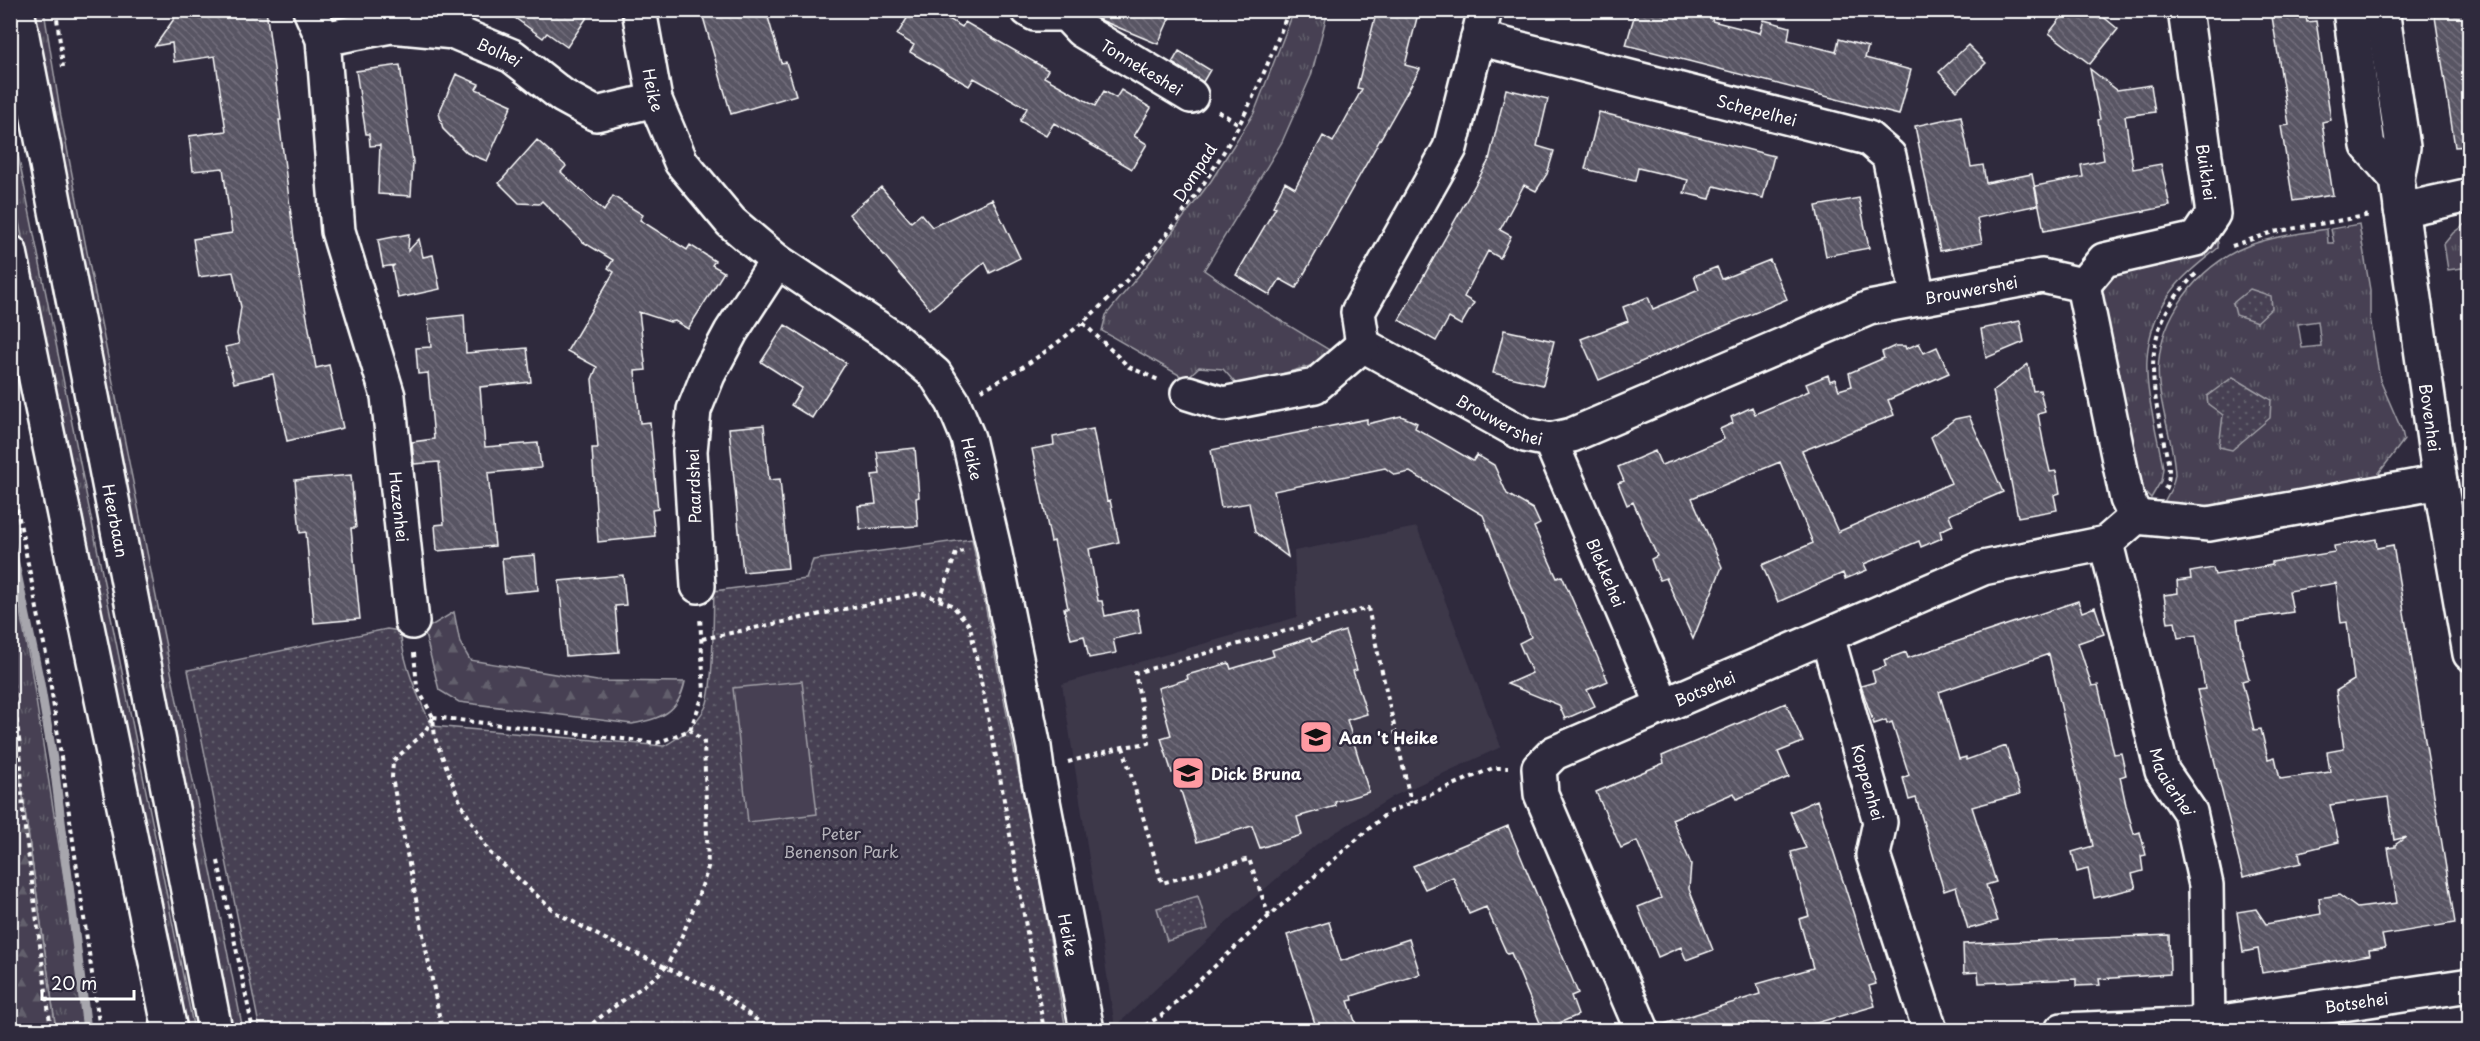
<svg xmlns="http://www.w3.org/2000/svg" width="2480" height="1041" font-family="'Playpen Sans',sans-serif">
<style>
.built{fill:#3c3749}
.grass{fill:url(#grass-tufts);stroke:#a2a0a8;stroke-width:1.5;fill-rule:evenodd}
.forest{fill:url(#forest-firs);stroke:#a2a0a8;stroke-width:1.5}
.park{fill:url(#park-dots);stroke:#a2a0a8;stroke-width:1.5}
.garden{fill:#464152;stroke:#a2a0a8;stroke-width:1.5}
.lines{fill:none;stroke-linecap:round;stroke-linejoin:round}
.stream{stroke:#a7a6ad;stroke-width:9}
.building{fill:url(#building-back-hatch);stroke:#fff;stroke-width:1.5;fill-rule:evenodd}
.minor-casing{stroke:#fff;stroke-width:38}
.tertiary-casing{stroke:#fff;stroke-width:38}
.secondary-casing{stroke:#fff;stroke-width:38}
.path{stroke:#fff;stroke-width:4;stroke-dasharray:4.5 4.5;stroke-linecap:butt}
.minor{stroke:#2f2a3d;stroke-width:33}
.tertiary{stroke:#2f2a3d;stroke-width:33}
.secondary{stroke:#2f2a3d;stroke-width:33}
.labels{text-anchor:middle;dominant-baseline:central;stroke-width:5;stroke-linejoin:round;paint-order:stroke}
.street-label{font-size:16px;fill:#fff;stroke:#2f2a3d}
.poi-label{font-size:16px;font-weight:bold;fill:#fff;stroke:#2f2a3d;text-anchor:start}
.park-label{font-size:16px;fill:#b5b3ba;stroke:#2f2a3d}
</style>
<defs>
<pattern id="grass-tufts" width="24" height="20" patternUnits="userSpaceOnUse" patternTransform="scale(1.5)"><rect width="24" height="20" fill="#464152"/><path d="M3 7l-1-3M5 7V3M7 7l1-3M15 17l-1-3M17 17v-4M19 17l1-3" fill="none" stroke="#625e6c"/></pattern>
<pattern id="forest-firs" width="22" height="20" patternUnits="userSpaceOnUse" patternTransform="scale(1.5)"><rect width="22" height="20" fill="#464152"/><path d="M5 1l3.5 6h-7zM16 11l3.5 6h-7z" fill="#625e6c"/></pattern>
<pattern id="park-dots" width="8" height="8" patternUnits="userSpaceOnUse" patternTransform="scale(1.5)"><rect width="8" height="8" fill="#464152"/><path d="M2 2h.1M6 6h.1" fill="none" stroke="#625e6c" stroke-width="1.8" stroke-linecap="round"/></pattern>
<pattern id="building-back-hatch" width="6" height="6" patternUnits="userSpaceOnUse" patternTransform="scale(1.5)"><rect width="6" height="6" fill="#595564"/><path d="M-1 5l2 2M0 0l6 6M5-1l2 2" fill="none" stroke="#726e7b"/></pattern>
</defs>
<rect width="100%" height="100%" fill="#2f2a3d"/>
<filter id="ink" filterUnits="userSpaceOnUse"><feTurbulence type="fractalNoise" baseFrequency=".0167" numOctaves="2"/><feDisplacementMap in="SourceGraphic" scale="12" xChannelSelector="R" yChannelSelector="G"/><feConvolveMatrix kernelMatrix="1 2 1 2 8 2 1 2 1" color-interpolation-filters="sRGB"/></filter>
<g filter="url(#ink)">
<path class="built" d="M1417,527L1501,747L1394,796L1317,844L1237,913L1115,1027L1062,684L1297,617L1294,551Z"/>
<path class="grass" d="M25,11H44L61,117L91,273L243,1030H231Z
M1294,11H1328L1311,76L1282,142L1204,270L1255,305L1336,354L1328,361L1238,386L1223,369L1199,367L1186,379L1102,331L1106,315L1149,263L1211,181L1254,113Z
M10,115L194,1030H182L11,183Z
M2469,221V267L2448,270L2444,244L2453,233Z
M2359,224L2370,290V317L2380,380L2402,431L2404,440L2379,473L2380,481L2206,511L2163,504L2172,487L2175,475C2174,444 2162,415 2159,384C2153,328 2189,275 2238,250C2265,237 2297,234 2327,229L2328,243H2334L2331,229ZM2270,296L2257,322L2233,303ZM2318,321L2321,346L2302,348L2298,324Z
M2214,239L2218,242V248C2204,260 2188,271 2176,286C2127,346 2152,402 2163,468L2161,481L2151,498L2140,487L2099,292L2107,276Z
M10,562L30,662L88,1030H56L18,762L11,724Z"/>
<path class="forest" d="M454,612L460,643L470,660L597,681L685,682C678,714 661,718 632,724L459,702L439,690L424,630Z
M10,724L18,762L56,1030H13L11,1016Z"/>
<path class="park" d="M2250,289L2271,296L2272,308L2257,322L2236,315L2233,303Z
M2233,377L2271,400L2270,418L2232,450L2219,447L2223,415L2208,404L2207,396Z
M972,539L1037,865L1066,1030H260L188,670L387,629L400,631C404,666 417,695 432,726L664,746C681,737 695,726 705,708C714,692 713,615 714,591L806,579L813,560Z
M1198,896L1208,929L1167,941L1157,908Z"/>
<path class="garden" d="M802,681L817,814L748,822L733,688Z"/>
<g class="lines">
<path class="stream" d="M10,540L40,683L54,765L87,1030"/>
</g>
<path class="building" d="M200,10H266L281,120H279L297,262L316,368L329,365L343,428L287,441L273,374L234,383L225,347L239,344L237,334L241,307L233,272L199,277L193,239L232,233L223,168L193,171L189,136L226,131L215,56L174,62L172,43L155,46L176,16L198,13Z
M504,10H592L567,47L547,33L543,38Z
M701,10H766L781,63L786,62L796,95L731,114Z
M912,10H934L962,27L965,22L1048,70L1044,77L1095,106L1104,91L1116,98L1121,90L1151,108L1134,136L1147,144L1132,169L1054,123L1046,136L1020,121L1027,108L974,78L969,86L910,52L914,45L897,35Z
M1088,10H1173L1158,44L1098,19Z
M1377,10H1419L1405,65L1420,69L1296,288L1280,279L1270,295L1236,275L1276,207L1273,206L1285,182L1295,188L1323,136L1333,142L1362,89L1357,88Z
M1636,10H1715L1712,21L1760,33L1764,20L1790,27L1788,40L1836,52L1839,39L1868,47L1865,58L1911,70L1899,115L1626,45Z
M2067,10H2095L2118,29L2090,64L2049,33Z
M2271,10H2305L2307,22L2316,21L2331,120L2322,122L2333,195L2293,201L2281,126L2289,125Z
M2434,10H2469V146L2455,147Z
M1968,45L1986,63L1957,91L1939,72Z
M1179,51L1210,70L1203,82L1172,63Z
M400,65L413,162L411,196L378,194L380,145L370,146L369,134H366L356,71Z
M2090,69L2117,90L2151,85L2155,112L2125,116L2133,169L2161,164L2170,206L2044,231L2035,186L2083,177L2081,165L2104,160L2098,120L2100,119Z
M456,74L479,84L476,89L512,105L487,161L467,153L443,129L439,113Z
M1506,89L1548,99L1537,146L1554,151L1547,174L1536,191L1524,185L1500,230L1511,236L1500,258L1488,251L1464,297L1474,303L1461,325L1449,318L1436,341L1399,320L1489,160Z
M1599,112L1774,156L1763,198L1714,186L1710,199L1684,193L1688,180L1638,168L1635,181L1585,169Z
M1961,116L1971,167L1983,165L1986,183L2032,174L2038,205L1977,218L1982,243L1940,251L1915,126Z
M537,140L566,166L561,172L604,211L613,196L643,215L640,220L687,250L690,245L715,261L712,265L724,272L688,329L675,321L670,322L639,312L646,370L635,371L640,423L650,422L658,509L652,510L655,536L598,542L592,448H598L592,379L597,367L567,351L614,272L608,268L613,260L583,242L542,201L539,204L519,203L499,183Z
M881,187L911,222L921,214L932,227L992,199L1020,258L990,273L985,262L930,309L849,214Z
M1859,198L1869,248L1826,256L1816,206Z
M409,234L408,251L419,239L423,257L433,255L440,289L398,298L392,267L395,265L383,267L378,240Z
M1770,260L1787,299L1599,380L1581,339L1628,321L1623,307L1648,297L1653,309L1699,290L1694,276L1717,267L1722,279Z
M464,315L466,353L527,348L531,382L480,387L485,447L538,443L541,468L488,473L495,546L437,551L435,525L444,524L439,462L414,464L412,442L434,439L428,373L418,374L416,348L431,347L428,319Z
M2020,321L2024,342L1986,358L1981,329Z
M785,325L846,363L812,418L791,405L802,388L761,362Z
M1504,330L1554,341L1543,385L1493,373Z
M1919,343L1924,353L1937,347L1949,373L1888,400L1894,415L1802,451L1838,532L1951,483L1931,437L1955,419L1969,416L2003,492L1949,515L1953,525L1940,531L1942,538L1921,547L1919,541L1864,564L1867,570L1845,579L1843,573L1778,602L1762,565L1813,543L1780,462L1692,498L1722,567L1693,639L1666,578L1660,580L1655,570L1651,559L1657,556L1633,502L1627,505L1618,483L1624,481L1618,467L1655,451L1661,465L1673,461L1724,439L1720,429L1733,423L1731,417L1752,407L1755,414L1809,391L1806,384L1828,375L1830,381L1835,379L1839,390L1852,386L1849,373L1884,358L1882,352L1895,346H1905L1906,349Z
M2028,364L2033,391L2040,390L2045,412L2038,414L2044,446L2050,472L2056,471L2060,493L2054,495L2057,510L2018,517L1993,391Z
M1401,416L1417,423L1415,428L1473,461L1477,455L1494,465L1507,494L1533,509L1540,524L1534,527L1557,578L1562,576L1608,681L1587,690L1595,706L1565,719L1559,705L1507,684L1532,673L1519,643L1531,637L1483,515L1410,472L1395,475L1385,468L1274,491L1288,557L1255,532L1249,503L1221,508L1211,450L1367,419V424Z
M764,425L769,480L780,479L788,568L743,572L729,428Z
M1093,429L1107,501L1110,500L1119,542L1089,549L1098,601H1102L1105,616L1137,609L1141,633L1113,639L1116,653L1089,658L1084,636L1071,639L1064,608H1068L1054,541L1051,542L1032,449L1054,445L1053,437Z
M915,448L919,497L916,498L918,526L860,529L858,506L876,504L872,475L880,474L877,452Z
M351,475L356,528H351L360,619L314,623L306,532L300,533L295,480Z
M2376,539L2377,548L2393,545L2455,923L2382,935L2385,948L2369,950L2370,955L2262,973L2258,949L2243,952L2237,912L2256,909L2266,924L2321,914L2319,898L2339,895L2357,908L2397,903L2388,848L2395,847V845L2406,837L2394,840L2388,797L2330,805L2339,842L2299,852L2301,863L2243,877L2197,690L2205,689L2196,635L2178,638L2175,622L2168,623L2164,595L2178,593L2177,581L2191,579L2190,572L2213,568L2215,575L2272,565V562L2335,552L2334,546ZM2336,583L2341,623L2347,622L2354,680L2336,691L2344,749L2327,752L2330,772L2280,779L2275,757L2268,759L2261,729L2254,730L2242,681L2249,679L2241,647L2237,620L2293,612L2289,591Z
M535,555L538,590L505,593L502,558Z
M623,575L626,605L615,606L619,652L566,656L559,581Z
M2078,601L2082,612L2095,607L2104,634L2078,643L2092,686L2098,685L2114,754L2121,753L2126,775L2120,777L2126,805L2134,834L2140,832L2146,855L2141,856L2143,871L2132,874L2136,888L2094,898L2088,869L2077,872L2072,852L2093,846L2049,654L1939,692L1959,759L1966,757V760L2006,746L2020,794L1972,807L1996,882L1986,885L1998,921L1968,929L1956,887L1944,891L1916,798L1909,800L1903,778L1909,775L1892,722L1887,724L1886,720L1874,724L1861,686L1875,682L1872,671L1886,666L1884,660L1906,652L1908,658Z
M1345,631L1357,670L1353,671L1367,714L1347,720L1369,792L1335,802L1336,806L1297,817L1302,835L1260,848L1252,826L1197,842L1175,772L1172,773L1161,738L1171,735L1158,688L1188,679L1187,675L1229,663L1231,669L1274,656L1272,650L1310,638L1312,642Z
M1786,703L1803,742L1778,752L1789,777L1737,799L1734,793L1672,819L1691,864L1689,889L1713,950L1686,960L1681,947L1658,957L1638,907L1661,898L1637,841L1621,848L1596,792L1664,763L1662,756Z
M1817,800L1876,984L1869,986L1875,1006L1792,1030H1662L1661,1025L1760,994L1757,984L1813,968L1799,919L1809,916L1791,852L1806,848L1790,812Z
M1508,826L1578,993L1571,996L1578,1015L1543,1030L1511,953L1507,954L1486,907L1469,914L1453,877L1425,889L1413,866Z
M1329,922L1341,961L1409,939L1420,974L1352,996L1353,1000L1348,1001L1358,1030H1317L1287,935Z
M2169,935L2170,974L2099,979L2100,985L2076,986V979L1979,983L1978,972L1964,973L1963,944Z"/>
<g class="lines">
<g class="minor-casing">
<g id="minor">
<path id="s1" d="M310,10L323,39L338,231L388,396L412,622"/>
<path id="s2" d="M639,10L655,100L681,162L731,222L777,261L893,338L935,374L953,402L968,438L993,544L1034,747L1037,770L1087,1030"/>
<path d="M1028,10L1035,14H1066L1069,10"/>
<path id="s3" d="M1066,14L1081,30L1191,96"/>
<path id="s4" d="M1478,38L1868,138L1889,156L1918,298"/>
<path id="s5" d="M323,39L391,26L454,32L512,56L563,96L596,114L655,100"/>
<path d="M2401,210L2470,195"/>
<path d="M2083,285L2104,260L2196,239L2213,214L2185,10"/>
<path id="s6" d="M1363,345L1525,435L1550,440L1572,435L1869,308L2042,276L2083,285L2127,499L2136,517"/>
<path d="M1363,345L1358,312L1450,148L1485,10"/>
<path d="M1188,393L1223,404L1315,386L1363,345"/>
<path id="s7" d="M1550,440L1663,705"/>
<path d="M2136,517L2209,524L2440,482"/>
<path id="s8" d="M2106,543L2162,771L2190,812L2206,885L2208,1024"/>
<path d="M698,586L690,451L694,410L708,375L731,332L777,261"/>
<path id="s9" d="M1827,636L1880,822L1873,855L1930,1030"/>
<path id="s10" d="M1642,1030L1541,794L1539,768L1554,753L1983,568L2106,543L2136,517"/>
<path id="s11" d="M2062,1030L2208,1024L2470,985"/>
</g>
</g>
<g class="tertiary-casing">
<g id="tertiary">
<path d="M2350,10L2368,146L2397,179"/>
<path id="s12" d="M2382,10L2403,147L2397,179L2440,482L2470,654"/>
</g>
</g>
<g class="secondary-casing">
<g id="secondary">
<path id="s13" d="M17,10L215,1030"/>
<path d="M10,252L170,1030"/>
</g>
</g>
<path class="path" d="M56,10L63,67
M1218,111L1239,124
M2232,246L2273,232L2371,215
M1083,323L1129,367L1161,381
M981,390C1091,337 1183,229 1240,123C1259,87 1274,49 1289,10
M10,473L47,659L100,1030
M2165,489C2173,474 2167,458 2164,443C2149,374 2141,326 2198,272
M940,600L956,553L963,551
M702,639L921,593L952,605L970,626L1000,777L1044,1030
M414,653L417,687L433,717L435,738L461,804L490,853L555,912L605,939L719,992L770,1030
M10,666L20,747L23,813L51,1030
M433,717L657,743L690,730
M433,718L424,733L393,761L392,778L442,1030
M690,730L704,693L700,616
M1123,747L1162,883L1249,859L1269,916
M1068,762L1123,747L1149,743L1135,673L1368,608L1411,803
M218,861L253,1030
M586,1030C609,1007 639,992 663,970C674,960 704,884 708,867L704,742L690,730
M1137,1030L1161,1016L1269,916L1387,813L1493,768H1508"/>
<use href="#minor" class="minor"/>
<use href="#tertiary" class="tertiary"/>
<use href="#secondary" class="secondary"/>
</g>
</g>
<defs>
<g id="school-square" transform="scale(1.725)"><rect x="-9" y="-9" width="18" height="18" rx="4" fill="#ff9aa2" stroke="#2f2a3d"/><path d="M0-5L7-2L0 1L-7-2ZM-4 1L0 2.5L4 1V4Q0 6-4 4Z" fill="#111"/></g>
</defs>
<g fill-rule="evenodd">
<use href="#school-square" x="1316" y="737"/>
<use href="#school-square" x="1188" y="773"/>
</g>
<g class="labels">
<g class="street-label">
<text stroke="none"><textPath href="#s5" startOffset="182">Bolhei</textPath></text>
<text stroke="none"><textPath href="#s3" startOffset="93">Tonnekeshei</textPath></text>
<text stroke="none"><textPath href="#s2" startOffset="81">Heike</textPath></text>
<text stroke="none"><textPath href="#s4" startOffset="288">Schepelhei</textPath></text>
<text transform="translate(1194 172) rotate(-57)">Dompad</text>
<text transform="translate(2207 172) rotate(82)">Buikhei</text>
<text stroke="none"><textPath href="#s6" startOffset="660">Brouwershei</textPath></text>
<text stroke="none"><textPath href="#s6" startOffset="156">Brouwershei</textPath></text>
<text stroke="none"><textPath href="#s12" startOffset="412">Bovenhei</textPath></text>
<text stroke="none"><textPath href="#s2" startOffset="585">Heike</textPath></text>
<text transform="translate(693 486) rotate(-92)">Paardshei</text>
<text stroke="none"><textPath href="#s1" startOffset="508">Hazenhei</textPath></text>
<text stroke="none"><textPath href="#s13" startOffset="520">Heerbaan</textPath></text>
<text stroke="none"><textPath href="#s7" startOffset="144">Blekkehei</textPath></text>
<text stroke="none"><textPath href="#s10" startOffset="468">Botsehei</textPath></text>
<text stroke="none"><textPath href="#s8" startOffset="249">Maaierhei</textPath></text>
<text stroke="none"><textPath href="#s9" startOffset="152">Koppenhei</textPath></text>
<text stroke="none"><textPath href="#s2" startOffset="1071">Heike</textPath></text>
<text stroke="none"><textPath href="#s11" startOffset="296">Botsehei</textPath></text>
</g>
<g class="poi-label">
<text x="1339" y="737">Aan 't Heike</text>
<text x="1211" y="773">Dick Bruna</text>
</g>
<g class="park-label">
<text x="841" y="833">Peter<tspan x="841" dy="18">Benenson Park</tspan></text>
</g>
</g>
<rect width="2480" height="1041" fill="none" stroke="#2f2a3d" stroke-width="36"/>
<rect x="18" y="18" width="2444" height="1005" fill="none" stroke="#fff" stroke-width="2" filter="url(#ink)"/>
<path d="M42 990v9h92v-9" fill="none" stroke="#ffffff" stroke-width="3"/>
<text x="51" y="990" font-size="18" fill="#ffffff" stroke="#2f2a3d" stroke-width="4.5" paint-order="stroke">20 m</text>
</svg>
